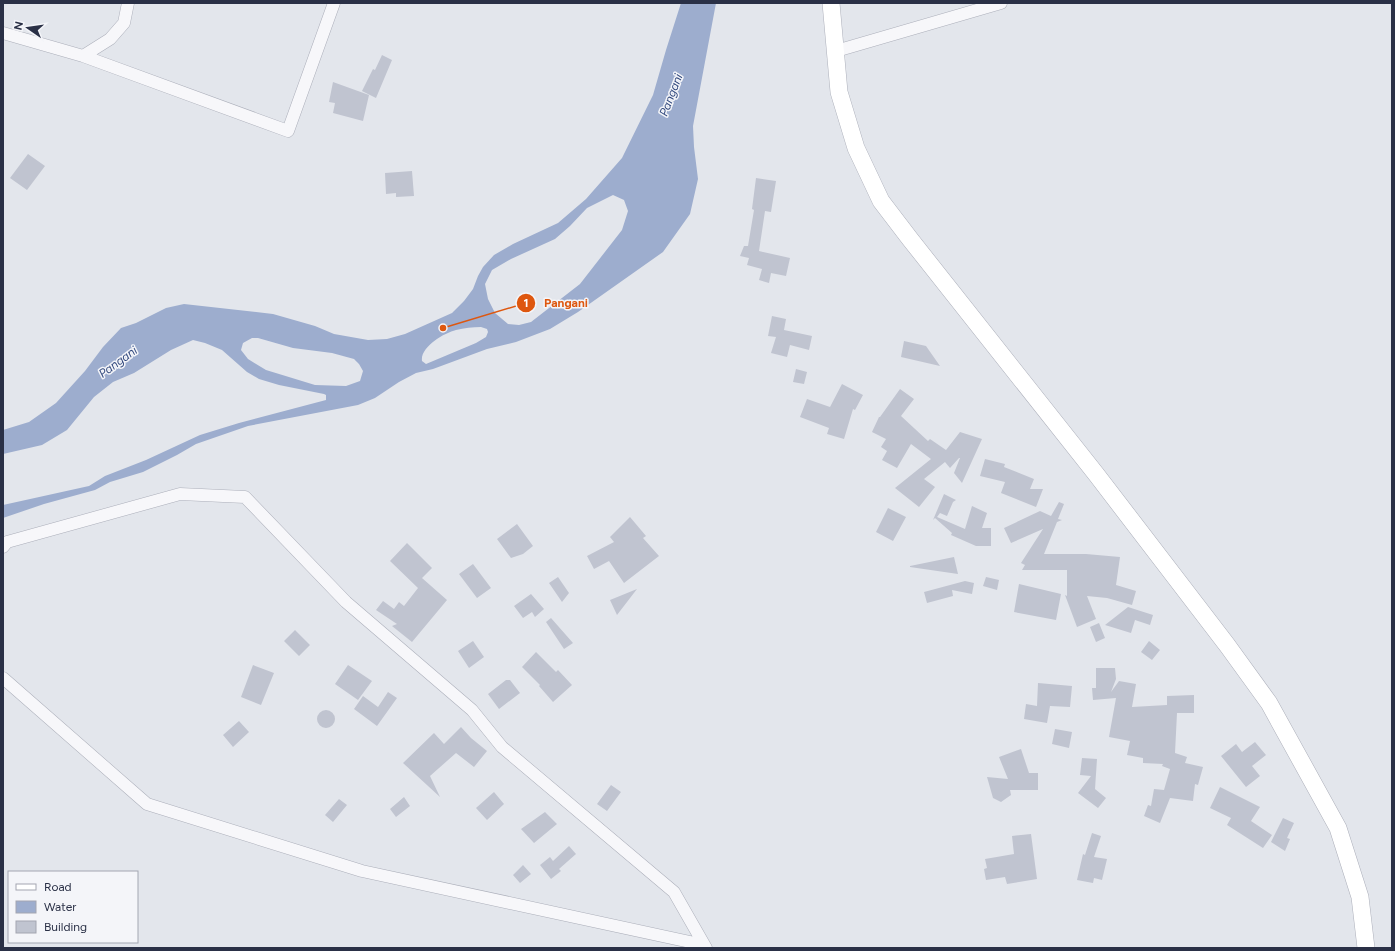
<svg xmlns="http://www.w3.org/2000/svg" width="1395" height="951" font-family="Figtree,sans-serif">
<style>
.water{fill:#9dadce;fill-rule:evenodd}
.building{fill:#c0c4d0}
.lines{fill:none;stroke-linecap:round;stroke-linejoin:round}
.street-casing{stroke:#acafba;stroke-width:13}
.secondary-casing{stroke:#acafba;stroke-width:18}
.street{stroke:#f7f7fa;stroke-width:12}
.secondary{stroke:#fff;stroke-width:17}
.labels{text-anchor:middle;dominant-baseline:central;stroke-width:3;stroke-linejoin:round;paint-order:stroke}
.water-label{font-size:12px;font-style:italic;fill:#31487d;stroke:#f4f5f9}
.leader{fill:none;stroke:#de570f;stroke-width:1.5}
.callout-dot{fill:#de570f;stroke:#f4f5f9;stroke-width:1.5}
.mark-label{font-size:12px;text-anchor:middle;font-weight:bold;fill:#fff}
.callout-label{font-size:12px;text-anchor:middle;font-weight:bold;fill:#de570f;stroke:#f4f5f9;stroke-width:3;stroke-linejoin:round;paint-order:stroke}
</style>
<rect width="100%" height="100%" fill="#e3e6ec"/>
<path class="water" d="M681,3H716L693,126L694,147L698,179L690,214L663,252L578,312L550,329L516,342L487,349L433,369L416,373L399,382L375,398L358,405L248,426L196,444L177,455L143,472L110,482L95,490L44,504L3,518V505L89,486L105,476L146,460L200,435L239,423L326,400V395L324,394L279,385L259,379L247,372L222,350L205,343L193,340L171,350L134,373L113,382L94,397L67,430L42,445L3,454V430L29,422L56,403L85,371L103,347L121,328L136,323L166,308L184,304L273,314L315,326L334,334L368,340L387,339L405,334L452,313L464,301L473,289L478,276L483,267L494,255L513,244L558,223L586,199L622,158L653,95L666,50ZM613,195L624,200L628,211L622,230L580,284L531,322L519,325L508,324L495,313L488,299L485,284L492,270L511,259L555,239L570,226L587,208ZM481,327L487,329L488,332L486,337L476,343L426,364L422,361C420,347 444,333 456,330C464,328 473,327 481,327ZM252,338H258L293,348L332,353L354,359L359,364L363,371L360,381L346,386L315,385L266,370L248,359L241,350L243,343Z"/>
<path class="building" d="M382,55L392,60L376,98L362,91L373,69L375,70Z
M333,82L369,95L363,121L333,113L335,103L329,102Z
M28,154L45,166L27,190L10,178Z
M412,171L414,196L396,197V193L386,194L385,173Z
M756,178L776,181L771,212L765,211L759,251L790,258L786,276L771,273L769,283L759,280L762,269L747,265L749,258L740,256L744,246H748L754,210L752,209Z
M772,316L786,319L784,330L812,336L809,350L790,345L787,357L771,353L776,337L768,336Z
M904,341L926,346L940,366L901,357Z
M796,369L807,372L804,384L793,382Z
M842,384L863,395L855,410L853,409L844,439L827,434L829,428L800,417L807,399L830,407Z
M900,389L914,399L901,416L928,441L930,439L946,450L960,432L982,439L962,483L954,473L960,458H959L950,468L945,462L924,479L935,487L919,507L895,488L931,459L911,444L897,468L882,460L887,451L881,447L886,439L872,432L879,417H880Z
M985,459L1005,464L1004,467L1034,479L1030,489H1043L1036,507L1001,493L1005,482L980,476Z
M944,494L956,500L953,502L947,516L940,513L937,517L965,529L972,506L987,513L982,528H991V546H976L951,535L952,533L935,518L933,520Z
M1059,502L1064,504L1058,519L1062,520L1057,522L1044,554H1086L1120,557L1116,585L1136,591L1132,605L1107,598L1087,596L1096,619L1077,627L1065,595L1067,596V570H1022L1025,565L1021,563L1043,529L1011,543L1004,528L1040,511L1051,516Z
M888,508L906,517L893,541L876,532Z
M630,517L646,536L643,538L659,556L624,583L609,561L594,569L587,556L614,542L610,537Z
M517,524L533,546L523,554L511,558L497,539Z
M407,543L432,568L422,578L447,600L412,642L392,626L397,624L376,610L383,601L394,609L399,602L404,606L418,588L390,561Z
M954,557L958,574L910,567V566Z
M473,564L491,588L477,598L459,574Z
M558,577L569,593L562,602L549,583Z
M986,577L999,580L997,590L983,586Z
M965,581L974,583L972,594L952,590L953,596L927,603L924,592Z
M1019,584L1061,594L1056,620L1014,612Z
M637,589L617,615L610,600Z
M531,594L544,609L535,617L532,612L523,618L514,606Z
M1128,607L1153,615L1150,625L1135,620L1131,633L1105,625Z
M551,618L573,643L564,649L546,622Z
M1099,623L1105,638L1096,642L1090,627Z
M295,630L310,645L299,656L284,641Z
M473,641L484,657L469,668L458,651Z
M1149,641L1160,650L1152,660L1141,652Z
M536,652L556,672L558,670L572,685L553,702L539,686L540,685L522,667Z
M253,665L274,673L261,705L241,697Z
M348,665L372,681L358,700L335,684Z
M1096,668H1115L1116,679L1111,692L1119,681L1136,684L1132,707L1167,705V696L1194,695V713H1177L1175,753L1187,757L1185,763L1203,767L1198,785L1195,784L1193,801L1170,798L1160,823L1144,816L1148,805L1151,806L1154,789L1164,790L1170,769L1162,766L1163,764L1143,763V758L1127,755L1130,741L1109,737L1116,698L1093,700L1092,688H1096Z
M506,680H510L520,693L499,709L488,694Z
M1038,683L1072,686L1070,707L1050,706L1047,723L1024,719L1026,704L1037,706Z
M388,692L397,698L377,726L354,709L363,696L378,707Z
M317 719a9 9 0 1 1 18 0a9 9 0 1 1-18 0Z
M239,721L249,732L233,747L223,735Z
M461,727L471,738L487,751L474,767L456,753L430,776L440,797L403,763L434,733L444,744Z
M1055,729L1072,732L1069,748L1052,744Z
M1255,742L1266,755L1252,766L1260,776L1246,787L1221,756L1236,744L1242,752Z
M1021,749L1029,773H1038V790H1010L1011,795L1001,802L993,798L987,777L1008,779L999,757Z
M1082,758L1097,759L1095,789L1106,798L1098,808L1078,793L1091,776L1080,775Z
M611,785L621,792L607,811L597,804Z
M1220,787L1260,807L1251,821L1272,835L1263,848L1227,825L1231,818L1210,808Z
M494,792L504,804L487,820L476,808Z
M404,797L410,806L396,817L390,809Z
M339,799L347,805L333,822L325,815Z
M545,812L557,824L534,843L521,829Z
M1283,818L1294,823L1287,838L1290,839L1285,851L1271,842Z
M1092,833L1101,836L1094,857L1107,859L1102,880L1094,878L1093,883L1077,880L1083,854L1085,855Z
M1031,834L1037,879L1007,884L1005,877L986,880L984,869L987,868L985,859L1014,854L1012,836Z
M569,846L576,854L559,869L561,871L551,879L540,865L550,857L553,861Z
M523,865L531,874L520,883L513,875Z"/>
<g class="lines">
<g class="street-casing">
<path id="street" d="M3,33L83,56L110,39L124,23L128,3
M836,51L1001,3
M83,56L288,131L334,3
M3,547L7,542L180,494L245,497L346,602L472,710L502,747L674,892L706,948
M3,678L147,804L362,871L704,945"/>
</g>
<g class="secondary-casing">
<path id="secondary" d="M831,3L839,92L856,148L881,201L910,239L1096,474L1227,645L1269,703L1338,828L1360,897L1366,948"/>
</g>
<use href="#street" class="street"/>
<use href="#secondary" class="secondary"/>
</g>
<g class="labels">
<g class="water-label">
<text transform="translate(671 95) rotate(-69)">Pangani</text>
<text transform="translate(118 362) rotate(-36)">Pangani</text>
</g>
</g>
<path class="leader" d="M443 328L526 303"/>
<g class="callout-dot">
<circle cx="443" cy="328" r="4"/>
<circle cx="526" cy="303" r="10"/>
</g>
<g class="mark-label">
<text x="526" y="307">1</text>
</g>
<g class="callout-label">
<text x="566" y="307">Pangani</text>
</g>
<rect width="1395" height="951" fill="none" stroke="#2a3046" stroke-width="8"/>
<rect x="8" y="871" width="130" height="72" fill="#f4f5f9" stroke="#a3a6b1"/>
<rect x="16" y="884" width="20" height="6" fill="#ffffff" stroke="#a3a6b1"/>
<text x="44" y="891" font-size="12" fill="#2a3046">Road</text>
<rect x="16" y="901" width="20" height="12" fill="#9dadce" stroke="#a3a6b1"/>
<text x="44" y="911" font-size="12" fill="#2a3046">Water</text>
<rect x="16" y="921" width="20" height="12" fill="#c0c4d0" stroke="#a3a6b1"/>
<text x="44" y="931" font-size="12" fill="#2a3046">Building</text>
<g transform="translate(28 28) rotate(283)" stroke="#f4f5f9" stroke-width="3" paint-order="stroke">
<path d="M0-3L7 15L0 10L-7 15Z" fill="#2a3046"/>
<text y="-6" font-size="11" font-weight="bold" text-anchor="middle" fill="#2a3046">N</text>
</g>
</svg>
